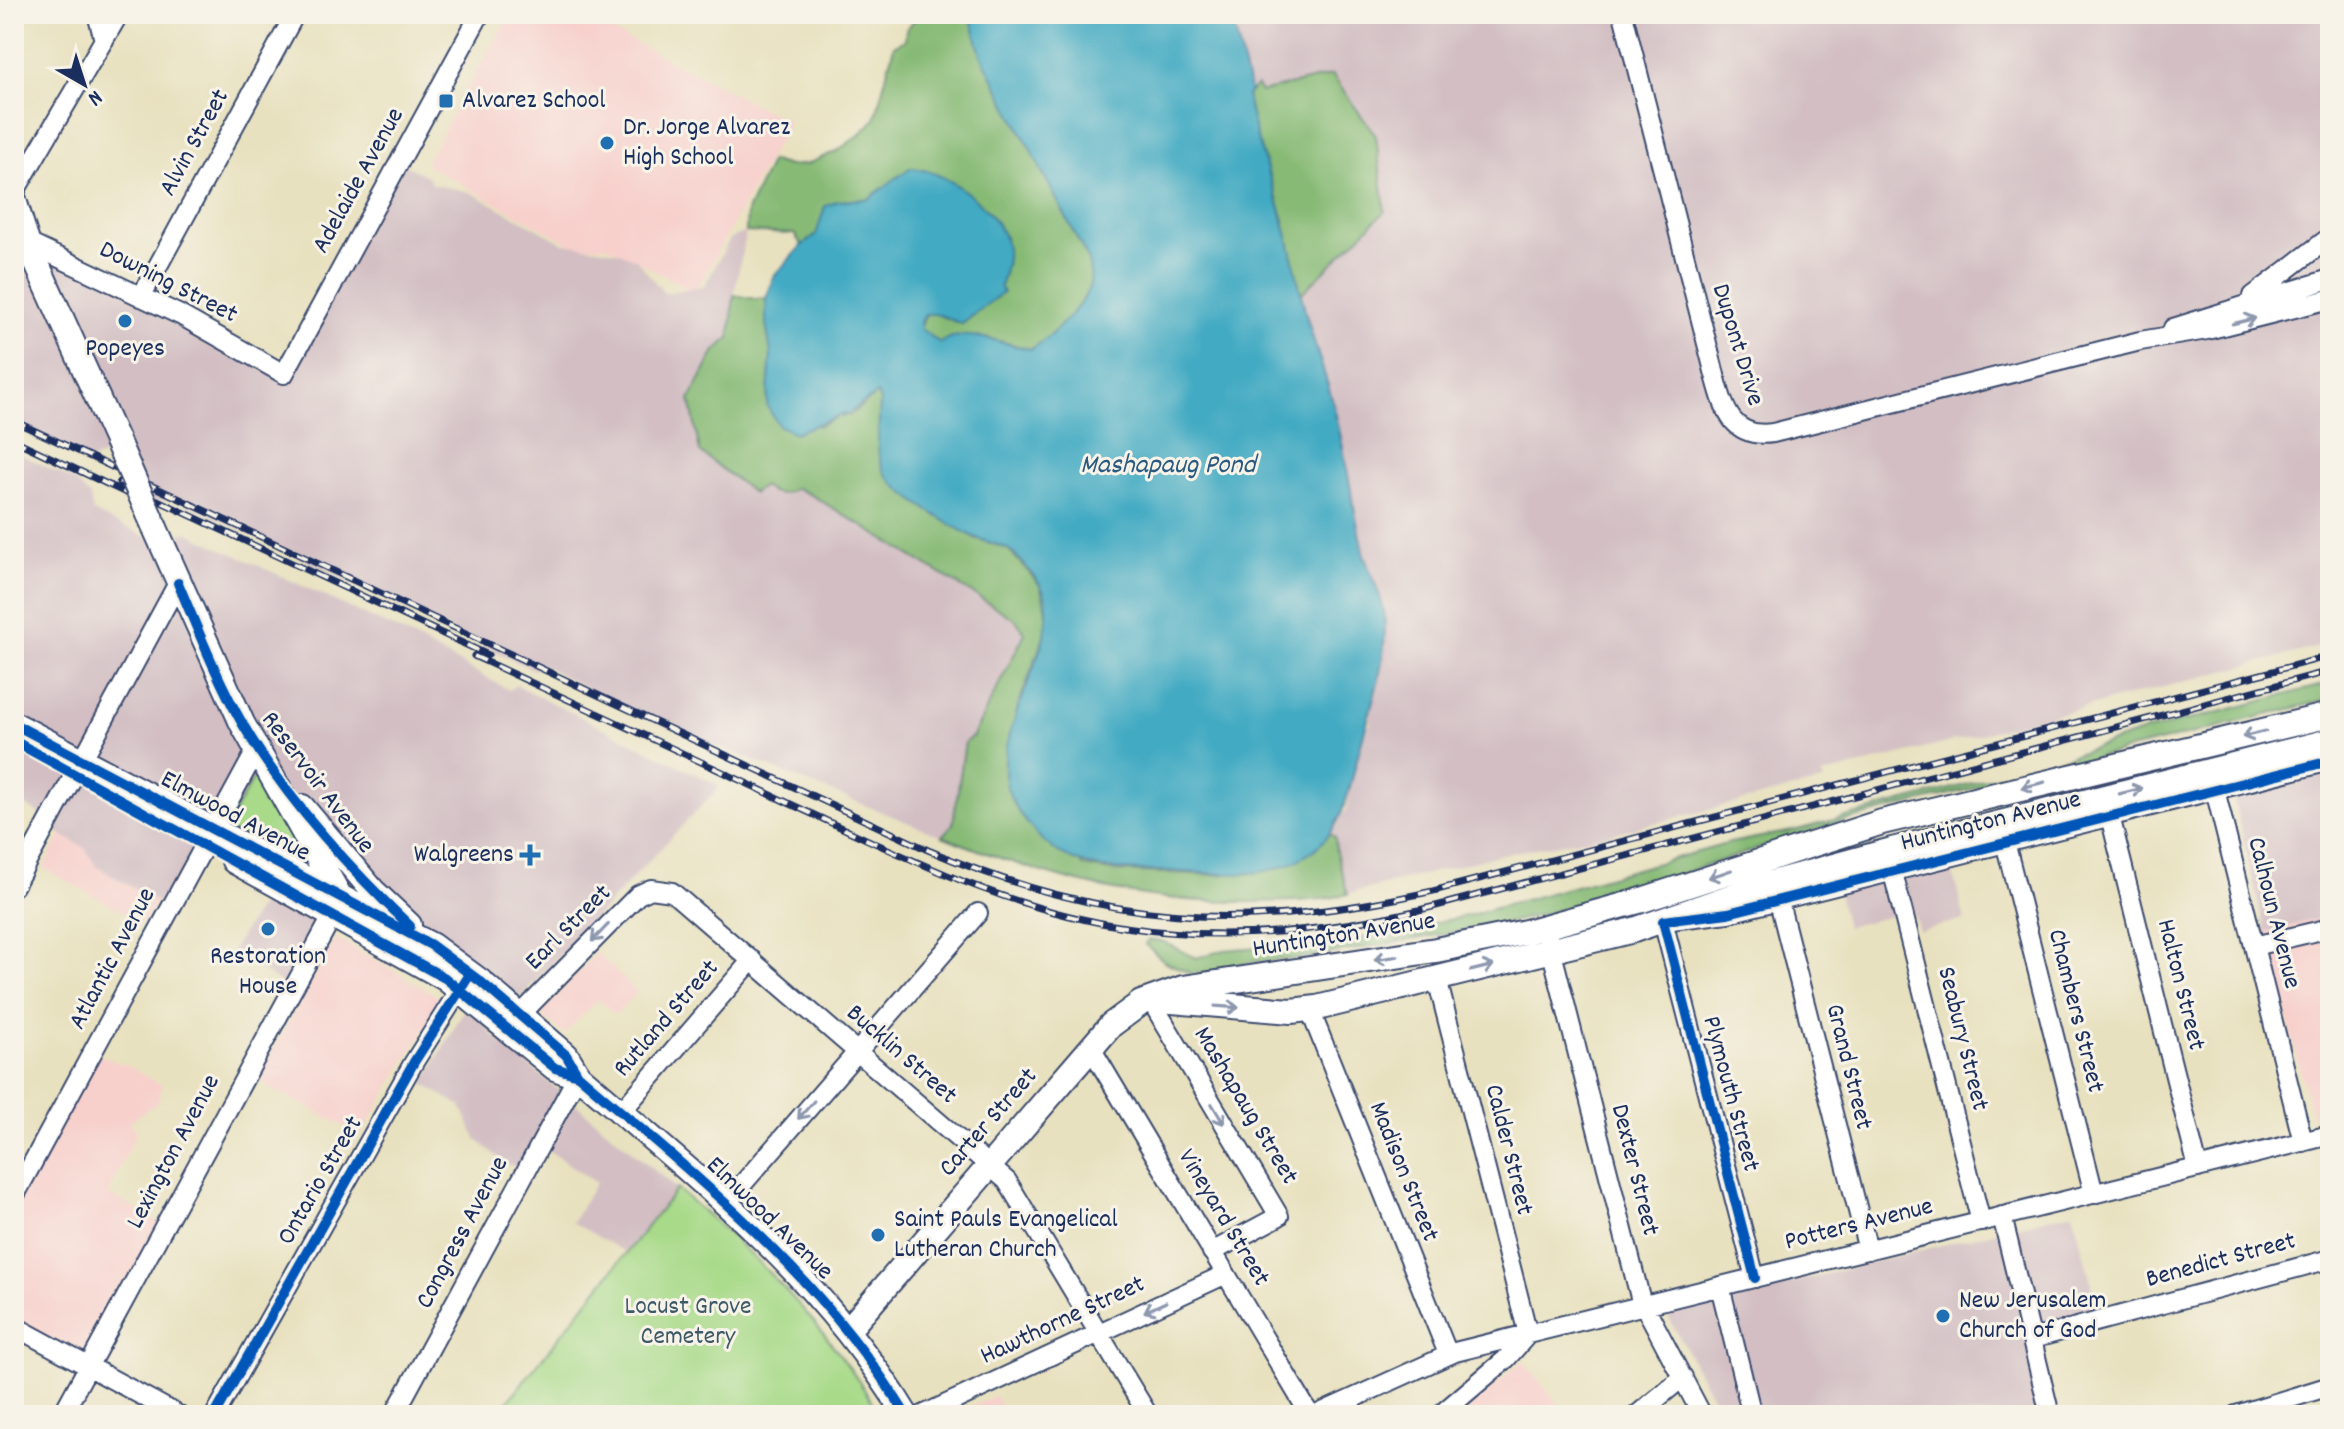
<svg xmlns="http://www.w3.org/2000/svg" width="2344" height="1429" font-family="Dekko,sans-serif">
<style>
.built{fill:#f7d0cc}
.industrial{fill:#d2bec3}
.green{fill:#a8da89;stroke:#628474;stroke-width:2}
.forest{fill:#86ba75;stroke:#50746a;stroke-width:2}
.water{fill:#43aac3;stroke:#2f6c90;stroke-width:2}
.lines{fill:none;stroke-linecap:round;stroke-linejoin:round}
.minor-casing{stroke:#3a4a6d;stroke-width:22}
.major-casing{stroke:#3a4a6d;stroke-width:28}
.minor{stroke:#fff;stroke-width:18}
.major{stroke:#fff;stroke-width:24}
.rail-casing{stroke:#1b2f5e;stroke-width:7}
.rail{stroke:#f7f3e8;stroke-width:4;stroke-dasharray:12;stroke-linecap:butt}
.major-bridge-casing{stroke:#3a4a6d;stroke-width:28;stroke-linecap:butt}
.major-bridge{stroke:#fff;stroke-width:24}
.cycleway-casing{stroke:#f7f3e8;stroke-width:15}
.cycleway{stroke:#0057b8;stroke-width:10}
.oneway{stroke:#8d97ae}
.poi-dot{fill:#1f6fb2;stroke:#f7f3e8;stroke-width:3}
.labels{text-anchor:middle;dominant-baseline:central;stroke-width:6;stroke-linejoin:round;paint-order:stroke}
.poi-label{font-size:26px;fill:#1b2f5e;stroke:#f7f3e8;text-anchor:start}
.street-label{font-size:26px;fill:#1b2f5e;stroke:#f7f3e8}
.park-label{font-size:26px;fill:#3e5a69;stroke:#f7f3e8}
.water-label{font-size:28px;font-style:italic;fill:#295a81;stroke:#f7f3e8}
</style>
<rect width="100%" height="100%" fill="#f7f3e8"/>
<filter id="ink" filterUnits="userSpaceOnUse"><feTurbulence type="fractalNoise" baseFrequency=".0125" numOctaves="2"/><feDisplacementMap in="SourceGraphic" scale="16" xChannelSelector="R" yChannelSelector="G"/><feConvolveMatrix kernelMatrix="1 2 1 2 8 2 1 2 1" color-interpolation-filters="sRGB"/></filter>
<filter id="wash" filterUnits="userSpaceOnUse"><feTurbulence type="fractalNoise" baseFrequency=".006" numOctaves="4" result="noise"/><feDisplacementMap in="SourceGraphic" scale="32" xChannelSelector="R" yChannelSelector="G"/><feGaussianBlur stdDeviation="1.8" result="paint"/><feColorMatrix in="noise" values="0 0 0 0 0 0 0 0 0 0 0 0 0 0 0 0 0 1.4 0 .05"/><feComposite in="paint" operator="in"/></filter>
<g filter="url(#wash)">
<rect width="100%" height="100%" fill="#e8e1bf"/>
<path class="built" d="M509,14H580L789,122L695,292L608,246H574L425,164Z
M81,797L183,852L144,923L43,868Z
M2330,916V1132L2317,1135L2265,932Z
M336,938L442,999L361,1135L256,1080Z
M597,953L637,992L615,1015L598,999L564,1034L540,1013Z
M91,1052L130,1067L162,1085L158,1102L129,1122L136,1133L108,1193L161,1224L88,1364L14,1327V1189Z
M1523,1361L1567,1415H1459Z
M995,1396L1005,1415H953Z"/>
<path class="industrial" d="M1231,14H2330V644L1822,775L1824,781L1603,836L1503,854L1348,894L1336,852L1335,837L1328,833L1346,810L1359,750L1370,723L1384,609L1364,555L1334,407L1301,296L1308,284L1385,211L1376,136L1332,75L1260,92L1257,86L1250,92Z
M400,163L429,177L431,184L470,192L563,243L616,251L636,259L664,293L704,287L730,239L746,232L734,295L730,338L715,351L690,399L700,452L753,493L763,486L784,495L796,488L813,496L1016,620L1025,633L973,736L965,742L953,824L942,836L636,714L542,665L534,670L172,497L144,507L116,451L90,461L14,425V209L24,237L280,373Z
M14,451L75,481L90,497L93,512L111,521L158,542L186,532L408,635L509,690L516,685L720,786L488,1031L677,1189L625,1252L572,1222L596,1183L551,1152L533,1150L523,1167L508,1165L476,1139L461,1106L423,1084L464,1011L463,980L349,902L287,986L231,952L272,887L266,880L206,847L167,906L162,905L96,866L85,848L46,826L45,817L14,799Z
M2330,773V916L2265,932L2233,796Z
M1951,866L1965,920L1919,931L1913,911L1846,927L1838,893Z
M2073,1212L2099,1313L2028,1333L2047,1415H1722L1667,1314Z"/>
<path class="green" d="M255,776L314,863L309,872L225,828Z
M677,1189C756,1255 828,1326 880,1415H497Z"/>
<path class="forest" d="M919,14H970L981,55L1088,259C1089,267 1092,277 1090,284C1085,305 1049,339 1031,349L987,338L940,343L920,329L926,314H936L962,324C994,294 1010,285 1005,237L910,168L868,199L838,201L816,235L802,245L794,234L746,232L747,211L771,161L789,166L807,164L837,151L858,136L875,119L894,46L905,40L906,30Z
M1332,75L1376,136L1385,211L1301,294L1284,220L1252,124L1247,94L1257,86L1261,92Z
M734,295L755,299L766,298V323L771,354L767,406L819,426L846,413L849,416L877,394L880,400L879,450L900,488L975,538L1008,549L1040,585L1047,613L1044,636L1017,709L1083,866L1111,871L1222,875L1317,848L1328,833L1335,837L1336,852L1348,894C1318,902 1288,901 1257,902C1139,904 1051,880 942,836L953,824L965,742L973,736L1025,633L1016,620L813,496L796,488C782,496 775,496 763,486L753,493L700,452L690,399L715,351L730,338Z
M2330,683V699L1847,820L1600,900L1502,924L1298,959L1251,962L1204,973H1190L1165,962L1145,944L1148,940L1162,941L1196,958L1224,950L1363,938L1467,916L1730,843L1797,830L2058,760L2139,733Z"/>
<path class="water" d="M970,14H1231L1250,92L1247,95C1254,138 1271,177 1283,219C1291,245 1296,272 1302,298C1310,335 1325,371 1334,407C1346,455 1352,503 1363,551C1368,571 1381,591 1384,612C1389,661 1370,709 1358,755C1348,796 1342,835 1302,858C1260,883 1204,871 1158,871C1091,871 1050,865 1014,804C975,738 1074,639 1040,585C1034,575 1018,556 1008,549C999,544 987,543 977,538C955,529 897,493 885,473C873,453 880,422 880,401L877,394L843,417L844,414L795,433L779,426L767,406L771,354L766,323V298L775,275L802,245L816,235L825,206L838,201L868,199L910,168C945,170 990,204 1004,237C1011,253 1005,272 1000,287L1003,292L962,324L937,314H926L920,322L921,329L940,343C963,325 1006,346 1031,349C1049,339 1085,305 1090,284C1092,277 1089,267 1088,259L981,55Z"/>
</g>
<g filter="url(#ink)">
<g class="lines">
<g class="minor-casing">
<path id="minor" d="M97,14L104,40
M1623,14L1715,375C1724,408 1731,439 1773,433L2140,341L2207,330L2330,299
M14,193L119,14
M24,241L180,315L284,374L480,14
M2253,296L2330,237
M141,297L295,14
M2173,328L2330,279
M2215,790L2303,1142
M2110,816L2198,1168
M2005,842L2094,1194
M1892,869L1981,1222
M14,886L178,583
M1778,898L1868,1250
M1549,941L1640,1297L1702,1415
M2254,946L2330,928
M1437,979L1528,1334L1506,1359L1440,1415
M1150,999L1279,1216L1212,1252
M1310,1010L1448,1354
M520,1015L638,895L651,889L672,892L1007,1181L1148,1415
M1091,1048L1310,1415
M621,1112L752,960
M14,1197L258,747
M726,1203L978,913
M2002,1216L2050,1415
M1755,1278L1663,921L1728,913L2330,761
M1720,1286L1752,1415
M14,1326L178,1415
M2032,1339L2330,1259
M62,1415L333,915
M215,1415L414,1062L465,981
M394,1415L578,1075
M923,1415L1226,1274
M1316,1415L1455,1352L2330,1135
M1637,1415L1683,1377
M2236,1415L2330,1386"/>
</g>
<g class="major-casing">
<path id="major" d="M14,200L27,242L117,441
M155,528L242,723L340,897
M14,724L431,945L481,982L566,1055L578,1075C702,1182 820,1274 906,1415
M302,807L373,891L409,925
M234,861L445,978L555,1068L573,1075
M1160,1000L1291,1011L1317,1008L1634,930L1761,886L1892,850L2330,741
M848,1330L1111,1025L1141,1003L1183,988L1436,950L1526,932L1639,901L1882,822L2330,715"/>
</g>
<use href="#minor" class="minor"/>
<use href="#major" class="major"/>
<g class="rail-casing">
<path id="rail" d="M14,421L928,850C1107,926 1244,933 1433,891L2330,656
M14,440L126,493
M119,482L488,655
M474,656C582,706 689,756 797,807C903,856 1009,910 1125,927C1230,943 1334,931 1436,906L2330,671"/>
</g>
<use href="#rail" class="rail"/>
<g class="major-bridge-casing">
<path id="major-bridge" d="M117,441L155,528"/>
</g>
<use href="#major-bridge" class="major-bridge"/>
<g class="cycleway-casing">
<path id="cycleway" d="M178,583C198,630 217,679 242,723C285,798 348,867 410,926
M14,724L431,945L481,982L566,1055L578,1075C702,1182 820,1274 906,1415
M14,741L445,978L555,1068L578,1075
M1755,1278L1663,921L1728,913L2330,761
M215,1415L414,1062L467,979"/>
</g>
<use href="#cycleway" class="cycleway"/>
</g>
<defs><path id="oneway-shaft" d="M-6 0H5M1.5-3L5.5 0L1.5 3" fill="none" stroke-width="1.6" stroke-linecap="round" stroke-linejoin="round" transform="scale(2)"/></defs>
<g class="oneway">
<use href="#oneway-shaft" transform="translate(2244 321) rotate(-14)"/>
<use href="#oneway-shaft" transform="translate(2254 734) rotate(166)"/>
<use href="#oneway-shaft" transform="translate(2033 785) rotate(166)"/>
<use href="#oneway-shaft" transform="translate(2131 791) rotate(-14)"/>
<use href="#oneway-shaft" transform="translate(1720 874) rotate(161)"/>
<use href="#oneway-shaft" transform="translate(600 933) rotate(134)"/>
<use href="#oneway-shaft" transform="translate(1386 958) rotate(171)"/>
<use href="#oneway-shaft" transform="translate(1482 968) rotate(-14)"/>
<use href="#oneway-shaft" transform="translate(1227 1007) rotate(4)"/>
<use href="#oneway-shaft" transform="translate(806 1110) rotate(131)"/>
<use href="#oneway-shaft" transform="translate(1218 1114) rotate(59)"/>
<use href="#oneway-shaft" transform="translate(1155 1307) rotate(155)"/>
</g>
</g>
<g class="poi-dot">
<rect x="438" y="93" width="16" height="16" rx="4"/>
<circle cx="607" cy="143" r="8"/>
<circle cx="125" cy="321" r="8"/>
<path d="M526 843h8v8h8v8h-8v8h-8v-8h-8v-8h8z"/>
<circle cx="268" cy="929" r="8"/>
<circle cx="878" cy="1235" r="8"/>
<circle cx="1943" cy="1316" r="8"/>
</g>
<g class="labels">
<g class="poi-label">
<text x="462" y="101">Alvarez School</text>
<text x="623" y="128">Dr. Jorge Alvarez<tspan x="623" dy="30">High School</tspan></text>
<text x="125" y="349" text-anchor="middle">Popeyes</text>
<text x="514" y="855" text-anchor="end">Walgreens</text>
<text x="268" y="957" text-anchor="middle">Restoration<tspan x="268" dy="30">House</tspan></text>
<text x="894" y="1220">Saint Pauls Evangelical<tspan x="894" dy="30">Lutheran Church</tspan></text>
<text x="1959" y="1301">New Jerusalem<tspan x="1959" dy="30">Church of God</tspan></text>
</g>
<g class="street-label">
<text transform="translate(195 143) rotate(-61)">Alvin Street</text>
<text transform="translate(359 181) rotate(-61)">Adelaide Avenue</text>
<text transform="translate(168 283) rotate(27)">Downing Street</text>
<text transform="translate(1737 345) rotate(73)">Dupont Drive</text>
<text transform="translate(317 783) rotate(53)">Reservoir Avenue</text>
<text transform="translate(235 817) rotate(28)">Elmwood Avenue</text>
<text transform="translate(1991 822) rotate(-14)">Huntington Avenue</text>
<text transform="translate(2273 913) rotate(76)">Calhoun Avenue</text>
<text transform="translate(569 928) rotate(-45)">Earl Street</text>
<text transform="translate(1344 936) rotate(-9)">Huntington Avenue</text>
<text transform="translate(113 959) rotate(-62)">Atlantic Avenue</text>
<text transform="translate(2180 985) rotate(76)">Halton Street</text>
<text transform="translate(2075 1011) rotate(76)">Chambers Street</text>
<text transform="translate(667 1019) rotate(-49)">Rutland Street</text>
<text transform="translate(1962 1039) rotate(76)">Seabury Street</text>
<text transform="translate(901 1055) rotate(41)">Bucklin Street</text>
<text transform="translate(1848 1067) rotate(76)">Grand Street</text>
<text transform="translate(1730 1094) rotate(75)">Plymouth Street</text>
<text transform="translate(1245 1106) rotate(59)">Mashapaug Street</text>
<text transform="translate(989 1123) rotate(-49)">Carter Street</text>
<text transform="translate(1508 1150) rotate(76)">Calder Street</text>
<text transform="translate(174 1152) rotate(-62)">Lexington Avenue</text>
<text transform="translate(1634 1170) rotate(76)">Dexter Street</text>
<text transform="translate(1403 1172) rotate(68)">Madison Street</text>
<text transform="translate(321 1181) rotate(-60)">Ontario Street</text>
<text transform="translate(1223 1218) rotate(59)">Vineyard Street</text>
<text transform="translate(769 1219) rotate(44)">Elmwood Avenue</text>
<text transform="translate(1859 1225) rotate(-14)">Potters Avenue</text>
<text transform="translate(463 1233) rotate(-62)">Congress Avenue</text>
<text transform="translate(2221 1261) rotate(-15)">Benedict Street</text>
<text transform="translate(1063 1321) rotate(-25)">Hawthorne Street</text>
</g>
<g class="park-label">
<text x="688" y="1307">Locust Grove<tspan x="688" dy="30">Cemetery</tspan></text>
</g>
<g class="water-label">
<text x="1168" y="467">Mashapaug Pond</text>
</g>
</g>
<rect width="2344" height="1429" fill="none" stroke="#f7f3e8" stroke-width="48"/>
<g transform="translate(84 84) rotate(141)" stroke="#f7f3e8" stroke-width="6" paint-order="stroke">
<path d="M0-6L14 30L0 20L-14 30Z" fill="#1b2f5e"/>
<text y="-12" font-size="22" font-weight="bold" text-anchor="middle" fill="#1b2f5e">N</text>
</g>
</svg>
